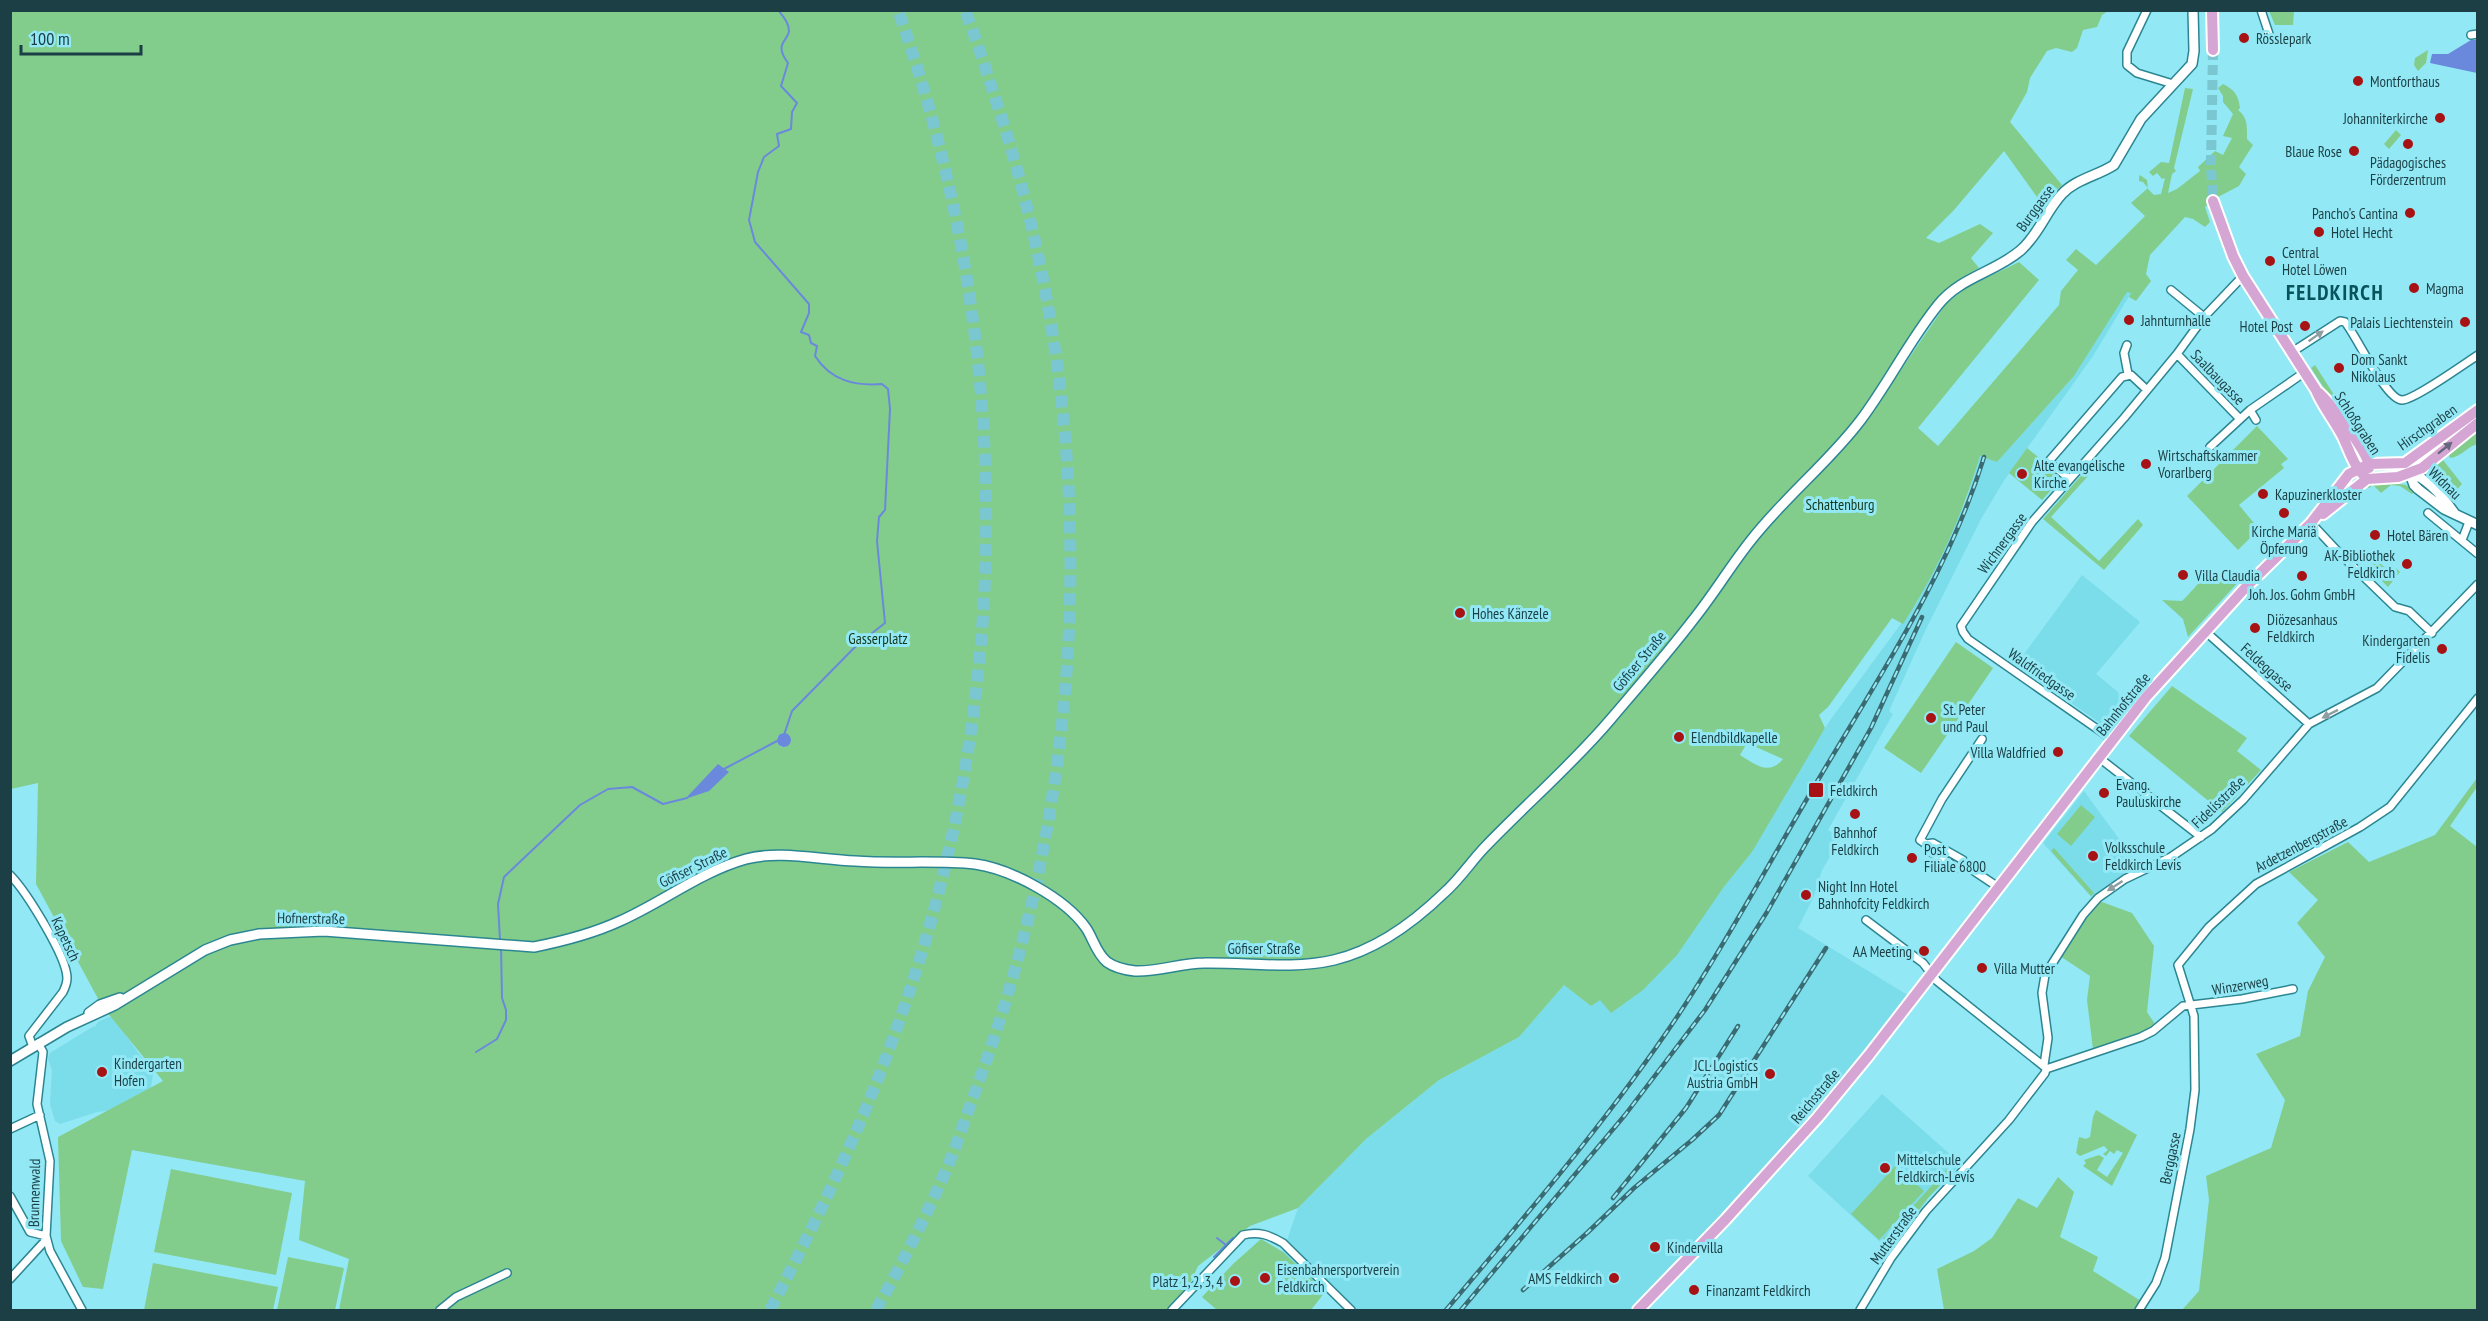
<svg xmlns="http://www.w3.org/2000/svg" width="2488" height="1321" font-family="'PT Sans Narrow',sans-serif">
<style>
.built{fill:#7bdcea}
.green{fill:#83cd8c;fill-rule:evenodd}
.water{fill:#6a89dd}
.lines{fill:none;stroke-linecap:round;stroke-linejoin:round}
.stream{stroke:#6a89dd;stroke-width:2}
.primary-tunnel{stroke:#7ac6d1;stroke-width:10;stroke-dasharray:10 5;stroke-linecap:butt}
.motorway-tunnel{stroke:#7ac6d1;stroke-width:12;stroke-dasharray:12 6;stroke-linecap:butt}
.minor-casing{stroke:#2c8692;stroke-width:10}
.secondary-casing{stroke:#2c8692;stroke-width:12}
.primary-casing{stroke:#fff;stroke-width:14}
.minor{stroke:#fff;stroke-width:7}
.secondary{stroke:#fff;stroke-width:9}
.primary{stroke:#d5a6d4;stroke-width:10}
.rail-casing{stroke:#3a6b72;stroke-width:4.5}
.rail{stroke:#92e8f4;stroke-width:2;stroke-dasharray:7;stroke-linecap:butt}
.oneway{fill:#8d9fa2}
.oneway2{fill:#65687e}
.poi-dot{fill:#a71215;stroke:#92e8f4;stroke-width:2}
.labels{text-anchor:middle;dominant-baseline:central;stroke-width:6;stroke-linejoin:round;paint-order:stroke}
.poi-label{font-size:15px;fill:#1b3f45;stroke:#92e8f4;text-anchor:start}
.street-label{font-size:15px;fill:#1b3f45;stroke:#92e8f4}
.park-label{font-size:15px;fill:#133619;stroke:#92e8f4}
.district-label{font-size:21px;font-weight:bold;letter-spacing:1.5px;fill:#08545d;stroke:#92e8f4}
</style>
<rect width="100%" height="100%" fill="#92e8f4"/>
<path class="built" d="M2127,291L2131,293L2093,356L2003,482L1981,519L1926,629L1889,711L1893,714L1828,830L1841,838L1822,870L1814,896L1798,928L1914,999L1723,1227L1646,1310H1345L1283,1252L1298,1208L1366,1139L1439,1080L1519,1037L1564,985L1591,1006L1723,888L1752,852L1810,751L1831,719L1917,602L1966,501L1980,456L1997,462L2074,376Z
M2082,575L2140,622L2096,674L2118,692L2122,710L2106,727L2016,665Z
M2084,791L2141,869L2093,899L2043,843Z
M109,1017L114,1018L153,1074L151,1087L138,1101L123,1109L97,1112L60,1124L55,1121L50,1104L52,1070L48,1059L50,1053L94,1026L95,1027L98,1022Z
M1882,1094L1961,1164L1928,1198L1889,1250L1808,1176Z"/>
<path class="green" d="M11,11H2108L2102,15L2097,27L2083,30L2077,48L2072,52L2056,48L2047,51L2030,78L2027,92L2010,122L2062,185L2042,204L2004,151L1954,210L1926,238L1939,243L1980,224L1993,233L1971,258L1979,268L1958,280L1938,298L1870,401L1877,405L1946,304L1966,288L2019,262L2039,280L1918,428L1938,446L2059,305L2061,291L2078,270L2066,260L2076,249L2096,265L2145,216L2131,203L2148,188L2143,182L2139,181V177L2140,175L2147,180L2148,189L2154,195L2161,194L2165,178L2162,179L2157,173L2153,176L2149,172L2161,162L2169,163L2185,88L2193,89L2174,168L2176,171L2172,174L2168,193L2177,189L2200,171L2198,167L2215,151L2223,155L2232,138L2223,136L2233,114L2223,102V96L2218,88L2223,84C2235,90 2238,95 2240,108L2238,110C2248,118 2247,126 2247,139L2253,145L2239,167L2246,174L2239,186L2218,197L2205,207L2210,222L2205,227L2193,219L2185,217L2150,255L2146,274L2151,281L2136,301L2129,297L2131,293L2127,292L2074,376L1997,462L1980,456C1962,516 1937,572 1903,624L1892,618L1828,707L1819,715L1825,728L1752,852L1723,888L1677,955L1643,990L1611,1013L1600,1000L1591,1006L1564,985L1519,1037L1439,1080L1366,1139L1298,1208L1250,1226L1198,1266L1178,1310H339L349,1259L299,1240L305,1181L132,1150L103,1289L83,1287L61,1241L58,1137L163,1081L102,1006L36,884L38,783L11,789ZM782,733L790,736L786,747H781L777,742V737ZM1747,743L1783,759C1769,776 1756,765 1740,755Z
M2269,11H2294L2293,25H2275Z
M2428,50L2426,63L2418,71L2414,65L2415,58Z
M2396,130L2401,135L2389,149L2384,144Z
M2315,365L2345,412L2341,414L2311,368Z
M2257,426L2288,459L2281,464L2284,468L2239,505L2259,529L2238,550L2187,496Z
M2477,431V444C2467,447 2461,457 2450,458L2449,455Z
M2027,448L2063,477L2042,500L2009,473Z
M2443,460L2462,484L2452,495L2433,475L2434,468Z
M2085,471L2089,475L2051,517L2099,561L2138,519L2143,525L2104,570L2043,519Z
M2385,482L2406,485L2415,491L2412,494L2400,486L2391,485L2381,493L2373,485L2369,488L2366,486Z
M2376,559L2383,566L2393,571L2396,568L2400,572L2388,587L2368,567Z
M2230,574L2242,578L2188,637L2183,619L2162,600L2182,601C2203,581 2197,576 2230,574Z
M1956,642L1993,668L1921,773L1884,748Z
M2172,686L2247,738L2237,751L2261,770L2222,812L2129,736Z
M2477,778V787L2450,826L2477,847V1310H2182L2199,1291L2209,1200L2206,1176L2271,1148L2285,1100L2256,1054L2300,1036L2308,991L2325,957L2297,923L2318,900L2289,872L2348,842L2369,862L2435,835Z
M2081,805L2095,817L2071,846L2057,834Z
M2054,848L2094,893L2091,896L2051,851Z
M2091,898L2132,913L2154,946L2147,1012L2155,1024L2146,1030L2093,1049L2087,1000L2090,976L2054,952Z
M2096,1110L2137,1135L2112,1186L2083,1166L2086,1163L2084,1160L2099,1155L2104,1158L2097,1170L2107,1177L2123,1153L2117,1150L2114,1154L2110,1151L2106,1156L2103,1154L2108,1150L2104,1146L2080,1156L2076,1153L2079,1137L2086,1139L2090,1137L2093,1117Z
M1896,1165L1924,1191L1879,1240L1851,1214Z
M171,1169L292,1193L276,1275L154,1252Z
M1947,1169L1952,1173L1928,1198L1889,1250L1880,1242Z
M2058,1177L2074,1192L2060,1237L2098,1257L2093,1271L2141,1301L2134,1310H1944L1937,1269L1974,1251L1992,1238L2018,1198L2037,1208Z
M1261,1239L1283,1252L1325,1292L1311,1310H1217L1202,1297L1233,1264Z
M288,1257L344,1268L335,1310H277Z
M153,1263L278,1287L273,1310H144Z"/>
<path class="water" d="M2471,40H2476V45H2477V73L2430,63L2432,54H2448Z
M777 740a7 7 0 1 1 14 0a7 7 0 1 1-14 0Z
M718,764L729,772L709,791L685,799Z"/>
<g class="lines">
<path class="stream" d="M778,10C781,14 785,18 787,23C796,41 770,39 788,63L781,86L797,103L792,112L791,129L777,134L779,146L764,157L758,172L749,220L755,242L809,304V313L801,332L809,335L811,343L817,346L815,356C831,381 855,386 882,384L888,389L890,409L885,510L879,517L877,541L885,623L857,645L792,711L784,735
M722,770L777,741
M500,940L498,904L504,877L580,805L608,789L632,787L663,804L687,798
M476,1052L497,1039L506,1020V1010L502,998L501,946
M1217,1238L1226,1245
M1214,1257L1233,1238"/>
<path class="primary-tunnel" d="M2213,50L2211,165L2213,201"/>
<path class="motorway-tunnel" d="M770,1310C817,1221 861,1128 895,1033C1016,701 1016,343 898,10
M876,1310C900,1267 923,1223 943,1177C955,1151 964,1122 974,1095C1091,783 1103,437 1002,119C990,83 979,46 965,10"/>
<g class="minor-casing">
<path id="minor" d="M2147,10L2127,52V65L2137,73L2173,84
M2261,10L2271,40
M2471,35L2478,34
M2171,290L2204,317
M2127,345L2124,353L2128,374
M2292,352L2340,321L2345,322C2356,335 2386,400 2402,400C2414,400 2464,364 2478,355
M2177,354L2240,419
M2250,410L2256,420
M2210,447L2250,410L2305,372
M2070,479L2050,463V460L2122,377L2131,375L2147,390
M2428,513L2478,554
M2311,523L2340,554L2395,607L2409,611L2432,633
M2462,540L2469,522
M2205,631L2309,724
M1982,739L1942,799L1920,840L1926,844L1933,843L1963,860L1965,865L1998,887
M2113,740L1968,639L1963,632L1961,626L2032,522L2124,418L2177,354L2204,317L2243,276
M2098,757L2201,837
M1926,844L1929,851L1958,868L1965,865
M10,875C26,891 67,957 67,978C67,984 65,988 63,992L29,1036L33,1047
M1866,920L1923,963L1937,981L2046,1068
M2044,1065L2048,1038L2042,993L2045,975L2083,915L2098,898L2125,879L2171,857L2212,829L2243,800L2309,724L2377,688L2478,584
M2046,1069L2141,1037L2153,1031L2183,1006L2242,999L2293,989
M10,1129L40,1115
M10,1196L30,1232L46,1236L50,1251L82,1310
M10,1279L44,1242L46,1236L50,1161L37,1104L43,1052L38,1043
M440,1310L456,1297L507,1273
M1172,1310L1243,1235C1259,1231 1269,1235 1283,1243L1351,1310
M1860,1310L1891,1258L1926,1211L2009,1120L2045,1073L2046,1069
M2139,1310L2156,1283L2165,1258L2190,1129L2195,1090L2194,1016L2178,965L2209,927L2256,884L2360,827L2390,807L2478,698"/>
</g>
<g class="secondary-casing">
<path id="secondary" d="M2408,468L2414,485L2418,489L2444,509L2478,525
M2412,473C2430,481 2444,498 2455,514
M89,1013L100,1005L120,998
M10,1061L67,1027L115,1005L205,950L230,940L259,934L324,931L534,947C564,941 592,934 620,921C663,902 700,872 746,859C779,850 821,860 855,861C895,864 936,860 975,864C1011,869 1065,898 1086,928C1093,938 1096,953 1107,962C1114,967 1126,970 1135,971C1158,972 1181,963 1204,963C1248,962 1290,970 1334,960C1376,950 1413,923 1444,893C1459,880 1470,863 1484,848C1525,805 1571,766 1610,720C1638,687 1667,654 1693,620C1714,594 1731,565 1752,539C1785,497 1828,463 1860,421C1888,384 1909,341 1938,305C1960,277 1996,272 2021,250C2039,234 2046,211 2062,194C2076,179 2097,176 2114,165L2141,119L2192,64L2194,51L2193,10"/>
</g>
<g class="primary-casing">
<path id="primary" d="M2212,10L2213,50
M2213,201L2233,256L2243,276L2316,390C2323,407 2335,421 2343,437C2351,454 2353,465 2367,479
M2319,393C2330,403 2370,454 2369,468
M2323,514L2367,479L2398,477L2422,468L2478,423
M1638,1310L1726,1219L1818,1117L1869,1055L2146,697L2247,586L2311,523L2349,474L2369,464L2405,463L2478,410"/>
</g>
<use href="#minor" class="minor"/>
<use href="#secondary" class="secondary"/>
<use href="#primary" class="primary"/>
<g class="rail-casing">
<path id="rail" d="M1613,1198L1686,1108L1738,1026
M1523,1290L1588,1232L1634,1188L1692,1140L1719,1115L1826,948
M1446,1310C1526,1215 1609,1119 1679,1014C1732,934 1777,848 1827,765C1886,666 1950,568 1984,457
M1461,1310L1625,1115L1705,1010L1767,912L1871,728L1922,617"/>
</g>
<use href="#rail" class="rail"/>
</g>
<defs><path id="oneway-solid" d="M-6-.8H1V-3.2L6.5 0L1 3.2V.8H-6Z" transform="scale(1.5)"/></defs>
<g class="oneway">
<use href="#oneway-solid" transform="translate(2316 336) rotate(-35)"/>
<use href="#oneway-solid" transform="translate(2330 714) rotate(153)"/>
<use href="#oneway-solid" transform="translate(2115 886) rotate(147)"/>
</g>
<use class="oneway2" href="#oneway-solid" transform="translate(2445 448) rotate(-39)"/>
<g class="poi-dot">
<circle cx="2244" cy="38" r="6"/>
<circle cx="2358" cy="81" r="6"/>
<circle cx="2440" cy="118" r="6"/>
<circle cx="2408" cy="144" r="6"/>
<circle cx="2354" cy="151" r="6"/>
<circle cx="2410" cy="213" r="6"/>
<circle cx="2319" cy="232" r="6"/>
<circle cx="2270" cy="261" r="6"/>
<circle cx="2414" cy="288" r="6"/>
<circle cx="2129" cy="320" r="6"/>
<circle cx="2465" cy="322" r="6"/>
<circle cx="2305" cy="326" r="6"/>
<circle cx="2339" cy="368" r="6"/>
<circle cx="2146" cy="464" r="6"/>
<circle cx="2022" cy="474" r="6"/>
<circle cx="2263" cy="494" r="6"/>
<circle cx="2284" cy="513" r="6"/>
<circle cx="2375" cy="535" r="6"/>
<circle cx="2407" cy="564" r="6"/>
<circle cx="2183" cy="575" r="6"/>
<circle cx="2302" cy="576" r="6"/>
<circle cx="1460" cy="613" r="6"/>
<circle cx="2255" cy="628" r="6"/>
<circle cx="2442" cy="649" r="6"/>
<circle cx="1931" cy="718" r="6"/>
<circle cx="1679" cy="737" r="6"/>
<circle cx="2058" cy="752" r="6"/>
<rect x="1808" y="782" width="16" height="16" rx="3"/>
<circle cx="2104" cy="793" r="6"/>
<circle cx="1855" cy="814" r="6"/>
<circle cx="2093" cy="856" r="6"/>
<circle cx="1912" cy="858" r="6"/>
<circle cx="1806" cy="895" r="6"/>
<circle cx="1924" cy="951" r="6"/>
<circle cx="1982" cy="968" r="6"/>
<circle cx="102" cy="1072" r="6"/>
<circle cx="1770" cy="1074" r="6"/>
<circle cx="1885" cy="1168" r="6"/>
<circle cx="1655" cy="1247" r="6"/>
<circle cx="1265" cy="1278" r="6"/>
<circle cx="1614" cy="1278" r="6"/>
<circle cx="1235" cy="1281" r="6"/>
<circle cx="1694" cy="1290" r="6"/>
</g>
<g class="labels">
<g class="poi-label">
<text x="2256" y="38">Rösslepark</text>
<text x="2370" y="81">Montforthaus</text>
<text x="2428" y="118" text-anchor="end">Johanniterkirche</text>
<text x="2342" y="151" text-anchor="end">Blaue Rose</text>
<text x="2408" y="162" text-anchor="middle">Pädagogisches<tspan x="2408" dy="17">Förderzentrum</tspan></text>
<text x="2398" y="213" text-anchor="end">Pancho's Cantina</text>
<text x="2331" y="232">Hotel Hecht</text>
<text x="2282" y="252">Central<tspan x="2282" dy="17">Hotel Löwen</tspan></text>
<text x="2426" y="288">Magma</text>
<text x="2141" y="320">Jahnturnhalle</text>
<text x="2453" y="322" text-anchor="end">Palais Liechtenstein</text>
<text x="2293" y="326" text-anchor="end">Hotel Post</text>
<text x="2351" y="359">Dom Sankt<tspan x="2351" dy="17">Nikolaus</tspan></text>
<text x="2158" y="455">Wirtschaftskammer<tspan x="2158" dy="17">Vorarlberg</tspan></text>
<text x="2034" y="465">Alte evangelische<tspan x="2034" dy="17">Kirche</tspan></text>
<text x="2275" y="494">Kapuzinerkloster</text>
<text x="2284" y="531" text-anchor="middle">Kirche Mariä<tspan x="2284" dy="17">Öpferung</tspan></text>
<text x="2387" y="535">Hotel Bären</text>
<text x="2395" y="555" text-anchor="end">AK-Bibliothek<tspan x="2395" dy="17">Feldkirch</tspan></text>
<text x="2195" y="575">Villa Claudia</text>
<text x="2302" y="594" text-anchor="middle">Joh. Jos. Gohm GmbH</text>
<text x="1472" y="613">Hohes Känzele</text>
<text x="2267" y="619">Diözesanhaus<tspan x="2267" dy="17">Feldkirch</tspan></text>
<text x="2430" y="640" text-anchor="end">Kindergarten<tspan x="2430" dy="17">Fidelis</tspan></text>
<text x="1943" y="709">St. Peter<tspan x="1943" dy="17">und Paul</tspan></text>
<text x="1691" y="737">Elendbildkapelle</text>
<text x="2046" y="752" text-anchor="end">Villa Waldfried</text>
<text x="2116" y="784">Evang.<tspan x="2116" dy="17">Pauluskirche</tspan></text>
<text x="1830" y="790">Feldkirch</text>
<text x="1855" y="832" text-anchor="middle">Bahnhof<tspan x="1855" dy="17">Feldkirch</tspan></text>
<text x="2105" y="847">Volksschule<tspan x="2105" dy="17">Feldkirch Levis</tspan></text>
<text x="1924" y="849">Post<tspan x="1924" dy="17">Filiale 6800</tspan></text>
<text x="1818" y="886">Night Inn Hotel<tspan x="1818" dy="17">Bahnhofcity Feldkirch</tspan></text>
<text x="1912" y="951" text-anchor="end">AA Meeting</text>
<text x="1994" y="968">Villa Mutter</text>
<text x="114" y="1063">Kindergarten<tspan x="114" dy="17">Hofen</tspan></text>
<text x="1758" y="1065" text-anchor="end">JCL Logistics<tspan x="1758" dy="17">Austria GmbH</tspan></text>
<text x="1897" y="1159">Mittelschule<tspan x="1897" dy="17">Feldkirch-Levis</tspan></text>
<text x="1667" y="1247">Kindervilla</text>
<text x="1277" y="1269">Eisenbahnersportverein<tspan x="1277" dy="17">Feldkirch</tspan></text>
<text x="1602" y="1278" text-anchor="end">AMS Feldkirch</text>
<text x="1223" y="1281" text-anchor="end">Platz 1, 2, 3, 4</text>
<text x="1706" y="1290">Finanzamt Feldkirch</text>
</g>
<g class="street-label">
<text transform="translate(2035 208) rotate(-54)">Burggasse</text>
<text transform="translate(2218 377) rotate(46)">Saalbaugasse</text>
<text transform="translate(2358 423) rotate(57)">Schloßgraben</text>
<text transform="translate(2427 427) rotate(-35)">Hirschgraben</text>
<text transform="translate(2445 483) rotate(44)">Widnau</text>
<text transform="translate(2002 543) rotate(-54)">Wichnergasse</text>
<text transform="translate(1639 661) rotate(-50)">Göfiser Straße</text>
<text transform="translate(2267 667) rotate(42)">Feldeggasse</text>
<text transform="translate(2042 674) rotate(35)">Waldfriedgasse</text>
<text transform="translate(2123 704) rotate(-51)">Bahnhofstraße</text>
<text transform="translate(2218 802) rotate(-44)">Fidelisstraße</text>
<text transform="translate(2301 844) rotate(-28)">Ardetzenbergstraße</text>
<text transform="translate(693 867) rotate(-26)">Göfiser Straße</text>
<text transform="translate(311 918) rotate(1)">Hofnerstraße</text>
<text transform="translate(66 939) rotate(65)">Kapetsch</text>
<text x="1264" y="948">Göfiser Straße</text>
<text transform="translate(2240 985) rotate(-10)">Winzerweg</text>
<text transform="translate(1815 1096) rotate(-50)">Reichsstraße</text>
<text transform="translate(2170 1158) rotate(-78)">Berggasse</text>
<text transform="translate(34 1193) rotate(-89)">Brunnenwald</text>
<text transform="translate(1893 1235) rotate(-54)">Mutterstraße</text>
</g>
<g class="park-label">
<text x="1840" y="504">Schattenburg</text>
<text x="878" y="638">Gasserplatz</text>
</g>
<g class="district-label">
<text x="2335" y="292">FELDKIRCH</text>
</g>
</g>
<rect width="2488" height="1321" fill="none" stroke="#1b3f45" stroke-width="24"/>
<path d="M21 45v9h120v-9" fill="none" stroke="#1b3f45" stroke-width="3"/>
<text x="30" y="45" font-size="18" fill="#1b3f45" stroke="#92e8f4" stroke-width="4.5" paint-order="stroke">100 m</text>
</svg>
